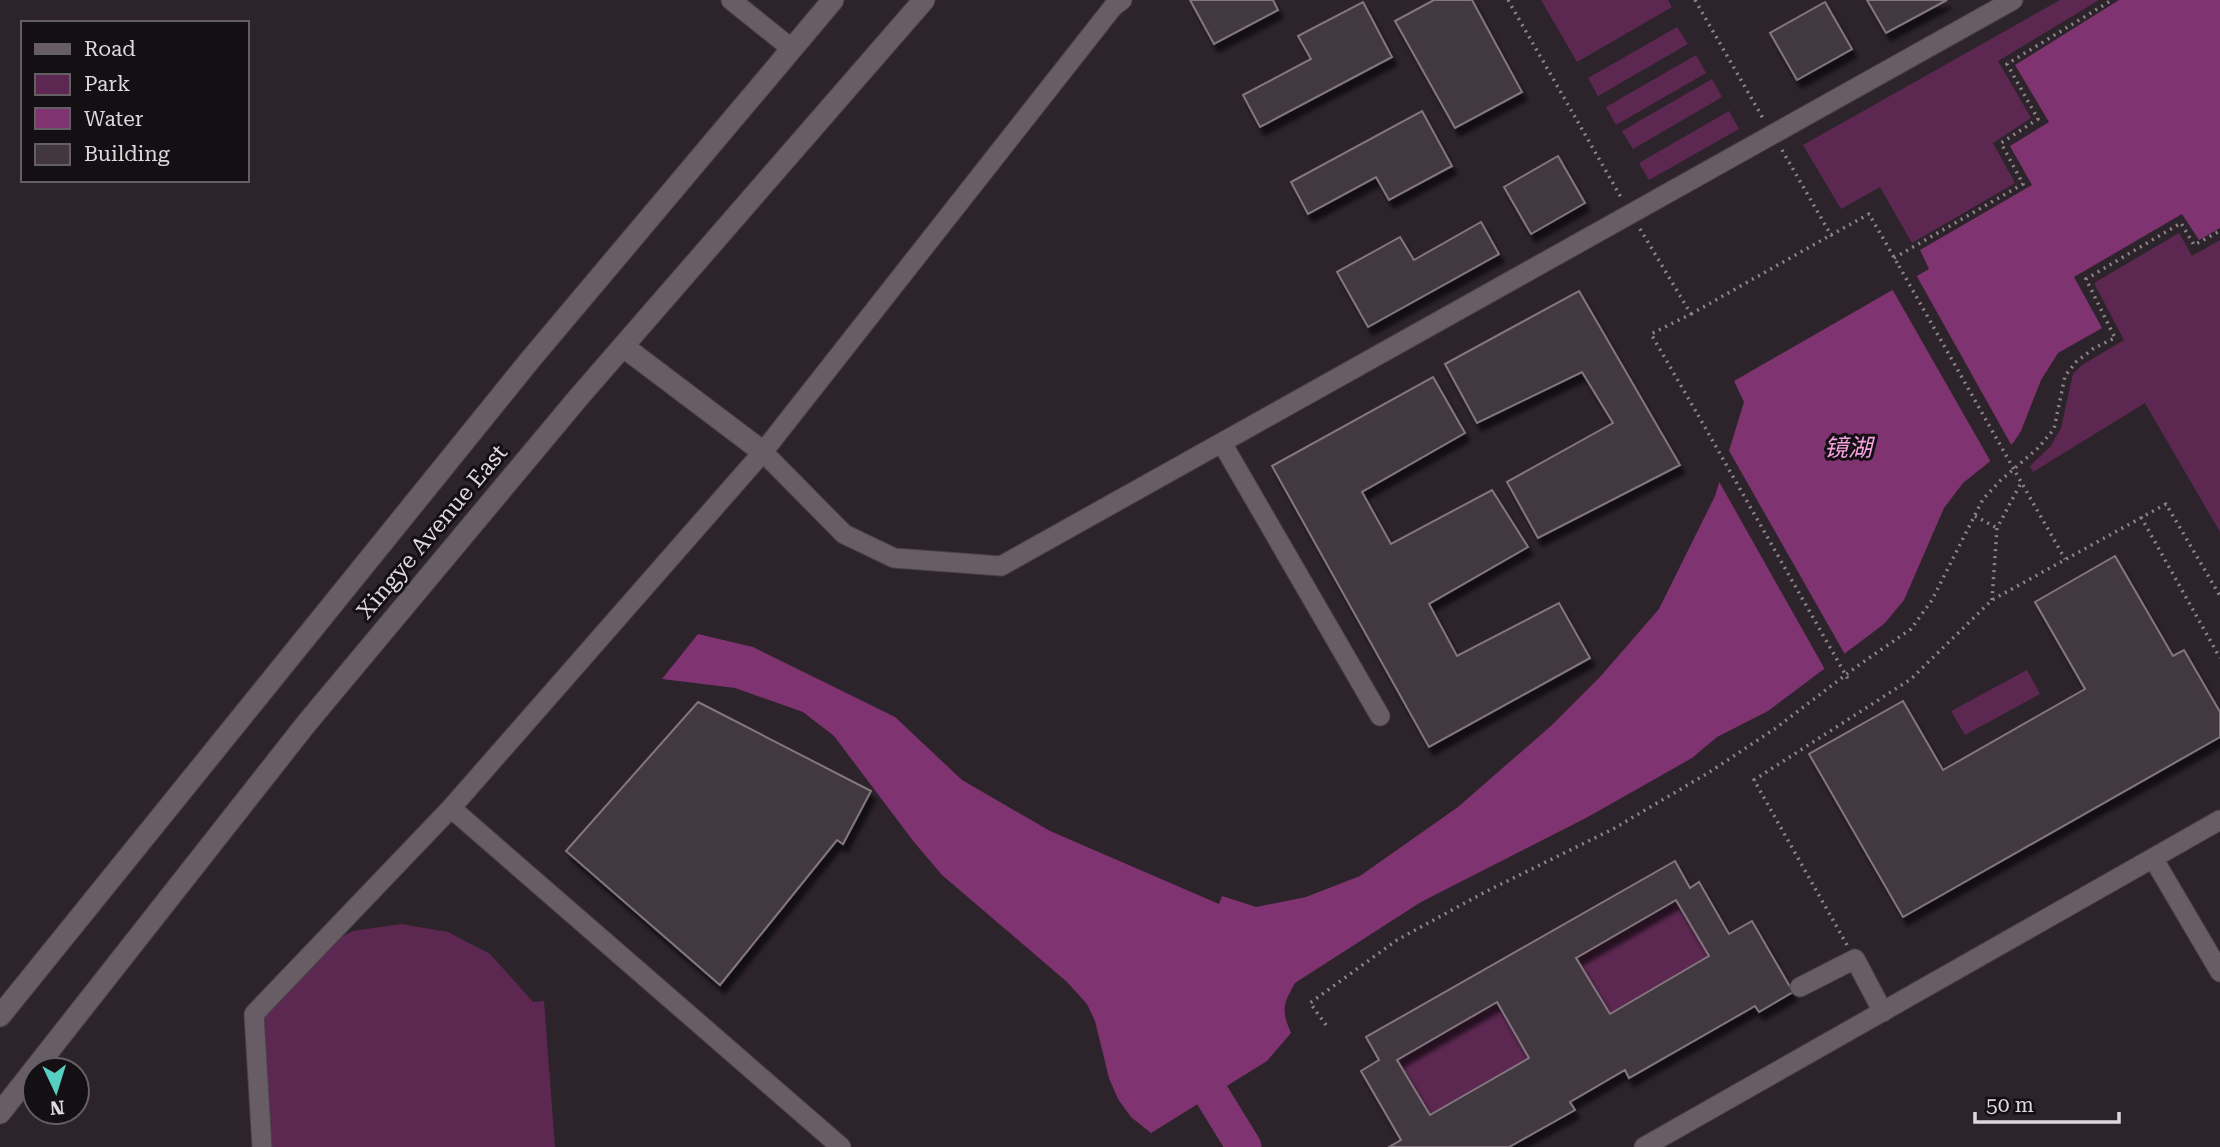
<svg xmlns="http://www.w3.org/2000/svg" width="2220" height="1147" font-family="'Roboto Serif','Noto Sans SC',serif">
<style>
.green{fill:#5c2851}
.water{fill:#7f3370}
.pier{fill:#2d242b}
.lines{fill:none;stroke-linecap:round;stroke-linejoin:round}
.river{stroke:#7f3370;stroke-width:35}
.building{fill:#42373f;stroke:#83777f;stroke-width:2;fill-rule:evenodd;filter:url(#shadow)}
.street-casing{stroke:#494247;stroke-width:21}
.secondary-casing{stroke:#494247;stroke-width:23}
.path{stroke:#8c858a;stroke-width:3.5;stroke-dasharray:2 5;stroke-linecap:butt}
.street{stroke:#685d65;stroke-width:19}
.secondary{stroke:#685d65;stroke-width:21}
.path-bridge{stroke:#8c858a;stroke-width:3.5;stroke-dasharray:2 5;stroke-linecap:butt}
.labels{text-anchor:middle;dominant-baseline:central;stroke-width:6;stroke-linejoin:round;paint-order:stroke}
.street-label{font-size:23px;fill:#ded8dc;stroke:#130f12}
.water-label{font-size:24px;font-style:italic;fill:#f5a1e0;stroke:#130f12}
</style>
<defs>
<filter id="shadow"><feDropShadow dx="4.5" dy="8" stdDeviation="2" flood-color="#0009"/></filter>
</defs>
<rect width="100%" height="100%" fill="#2d242b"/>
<path class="green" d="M1541,0H1668L1672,7L1577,62Z
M2060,0H2099L1998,61L2031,118L1993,143L2015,183L1912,243L1880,187L1841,209L1803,145Z
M1677,27L1688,44L1598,96L1588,78Z
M1696,55L1706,73L1616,125L1606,107Z
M1712,79L1722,97L1633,149L1622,131Z
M1729,111L1739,129L1649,180L1639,163Z
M2179,233L2192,256L2220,240V532L2145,403L2033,472L2030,466L2050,447L2061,428L2073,374L2082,365L2124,340L2094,283Z
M2027,670L2040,694L1965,735L1951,711Z
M1676,900L1709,956L1610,1014L1576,958Z
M401,924L448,932L490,954L533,1002L544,1001L555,1147H258L256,1031L277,987L310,953L353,931Z
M1497,1002L1529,1058L1430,1115L1397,1060Z"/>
<path class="water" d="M2119,0H2220V228L2199,240L2182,214L2074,277L2102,328L2058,353L2041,380L2021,431L2013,443L1963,483L1944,508L1904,600L1884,624L1768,711L1717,737L1692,758L1586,818L1421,902L1295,983C1283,1004 1281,1010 1291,1033L1267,1061L1151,1133L1131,1117L1118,1099L1109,1078L1095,1021L1087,1004L1067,982L942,875L914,842L834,736L803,712L735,688L662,679L698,634L753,647L895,717L962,780L1050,831L1219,904L1222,896L1256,907L1306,897L1360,876L1458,807L1552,725L1600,677L1659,609L1715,496L1744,402L1734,381L1929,269L1920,250L2032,185L2010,146L2049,122L2015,65Z"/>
<path class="pier" d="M1915,273L2013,448L1992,464L1891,287Z
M1727,447L1847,658L1827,673L1717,478Z"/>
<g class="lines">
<path class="river" d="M1212,1095L1244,1147"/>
</g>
<path class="building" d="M1190,0H1273L1278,10L1214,44Z
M1434,0H1472L1522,92L1455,128L1395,21Z
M1867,0H1947L1886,33Z
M1363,2L1392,57L1260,127L1243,95L1311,59L1298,36Z
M1825,2L1852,49L1797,80L1770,33Z
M1422,111L1452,166L1389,200L1376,177L1308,214L1291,182Z
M1558,156L1585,203L1531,234L1504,187Z
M1481,222L1499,254L1368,327L1337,272L1400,237L1414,260Z
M1579,291L1680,465L1538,538L1507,482L1613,423L1582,372L1477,423L1445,364Z
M1433,377L1465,433L1362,492L1391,544L1492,490L1528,547L1429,604L1457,656L1559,603L1590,658L1429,747L1272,466Z
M2115,556L2173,656L2184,650L2220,712V737L1903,917L1809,754L1903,701L1943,770L2085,689L2035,602Z
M698,702L871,791L843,844L837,840L720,985L566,851Z
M1675,861L1690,888L1699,882L1729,934L1752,921L1793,992L1759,1012L1755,1006L1629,1078L1625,1070L1570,1102L1575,1110L1509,1147H1389L1401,1140L1361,1071L1379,1060L1366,1037ZM1676,900L1709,956L1610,1014L1576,958ZM1497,1002L1529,1058L1430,1115L1397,1060Z"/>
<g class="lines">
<g class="street-casing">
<path id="street" d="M731,0L792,49
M1222,443L1380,716
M763,452L844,534L894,558L1001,566L2013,0
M2153,858L2220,972
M1800,987L1855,959L1883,1012
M262,1147L254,1014L451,808
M841,1147L451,808L763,452L1113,7L1122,0
M1644,1147L2220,820"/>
</g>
<g class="secondary-casing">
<path id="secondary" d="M624,347L763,452
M0,1016L530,360L833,0
M0,1113L306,724L578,398L924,0"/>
</g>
<path class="path" d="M1508,0L1622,199
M1695,0L1764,120
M1782,150L1831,235L1869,214L1899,266
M1640,229L1691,314L1651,334L1698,415
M1894,258L2023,184L2001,143L2038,119L2007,64L2112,0
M1691,314L1831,235
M2016,473L2065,559
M1975,516L1997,528
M2141,517L2220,658
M1992,600L1997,528L2022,481
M1847,945L1754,780L1911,679L1992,600L2166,504L2220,596
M1326,1025L1310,1003L1397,940L1485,892L1613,829L1708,773L1776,728L1856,667L1911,629L1932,600L1983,499L2001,480L2038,448L2054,429L2065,376L2076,362L2094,348L2115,338L2086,279L2181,223L2194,245L2220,231"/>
<use href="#street" class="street"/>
<use href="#secondary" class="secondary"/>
<path class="path-bridge" d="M1899,266L2016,473
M1698,415L1848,679"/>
</g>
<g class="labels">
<g class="street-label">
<text transform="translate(432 532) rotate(-50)">Xingye Avenue East</text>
</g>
<g class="water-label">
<text x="1848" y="448">镜湖</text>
</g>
</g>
<rect x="21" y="21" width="228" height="161" fill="#130f12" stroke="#645f63" stroke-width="2"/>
<rect x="35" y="44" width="35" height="10" fill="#685d65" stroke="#645f63" stroke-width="2"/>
<text x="84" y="56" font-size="21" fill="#ded8dc">Road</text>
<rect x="35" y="74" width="35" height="21" fill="#5c2851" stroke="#645f63" stroke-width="2"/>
<text x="84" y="91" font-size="21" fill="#ded8dc">Park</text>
<rect x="35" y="108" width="35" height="21" fill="#7f3370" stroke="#645f63" stroke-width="2"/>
<text x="84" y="126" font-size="21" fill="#ded8dc">Water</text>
<rect x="35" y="144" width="35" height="21" fill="#42373f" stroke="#645f63" stroke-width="2"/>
<text x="84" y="161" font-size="21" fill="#ded8dc">Building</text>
<g transform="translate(56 1091) rotate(176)"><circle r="33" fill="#130f12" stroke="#645f63" stroke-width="2"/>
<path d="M0-5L12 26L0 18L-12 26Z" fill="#57cec2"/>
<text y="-10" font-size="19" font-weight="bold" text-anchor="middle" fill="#ded8dc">N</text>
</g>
<path d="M1975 1112v10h144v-10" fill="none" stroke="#ded8dc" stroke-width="3.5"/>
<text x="1986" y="1112" font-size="21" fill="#ded8dc" stroke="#130f12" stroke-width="5" paint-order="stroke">50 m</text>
</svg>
